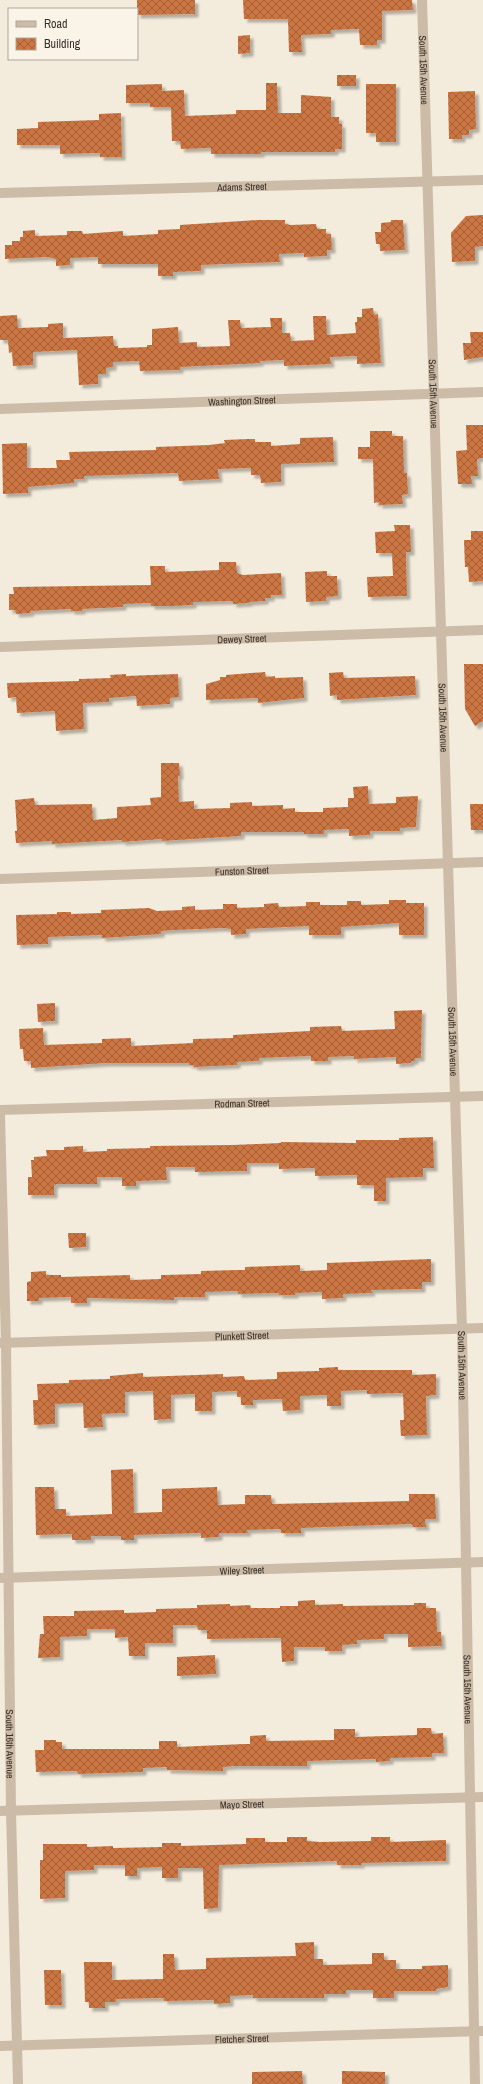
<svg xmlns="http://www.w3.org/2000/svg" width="483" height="2084" font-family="'Archivo Narrow',sans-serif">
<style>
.building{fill:url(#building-cross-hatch);filter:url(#shadow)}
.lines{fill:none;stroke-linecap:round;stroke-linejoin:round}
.minor{stroke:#ccbca7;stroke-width:10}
.labels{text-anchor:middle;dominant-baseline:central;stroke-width:3;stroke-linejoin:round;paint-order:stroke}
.street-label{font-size:10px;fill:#382f28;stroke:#faf4e8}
</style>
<defs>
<pattern id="building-cross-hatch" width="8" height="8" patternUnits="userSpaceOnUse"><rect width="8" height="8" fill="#ca7542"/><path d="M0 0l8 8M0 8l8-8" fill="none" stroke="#a56037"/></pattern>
<filter id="shadow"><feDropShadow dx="3.5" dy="3.5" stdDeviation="1" flood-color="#0004"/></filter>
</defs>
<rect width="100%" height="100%" fill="#f3ebdb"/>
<path class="building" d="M137,0H195V14L137,15Z
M243,0H412L413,10L382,11V40H377V45H360L359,29L331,30V34L301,35L302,52H289L288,19H244Z
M250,35V53L238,54V36Z
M337,75H356V86H337Z
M266,83H277L278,113H301V95L331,97V117H339V124H342V149H335V152H261V154H211V148L181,149L180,141H172L171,107H150V103H126V85L162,84V91L184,90L185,116L236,114V110H266Z
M366,84H396V142H376V133H366Z
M475,91L476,129L469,130V135H462V139H449L448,92Z
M121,113L122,157H100V153L60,154V145H17V129L38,128V122L99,120V114Z
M483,215V246L475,247V261L452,262L451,233L466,216Z
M258,220H285V224L291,225L316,224L317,229H326V234H331L332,250H327V256L304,257V253L279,254L280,262L201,265V271L173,272V276H158V264H98V257L70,258V265L56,266V259L48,257L5,259V245H12V241H20V237H23V231L35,230V236L67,235V231H82L83,234L123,231V236L158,234V230L180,229V225Z
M391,220H403L405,250L380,251V244H376L375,232H381V223L391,222Z
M373,308L374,315L378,314L381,363L357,364V356L330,357L331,364L284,366V360L260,361V363L180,367V370L140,371L139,361L113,362V367L106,368V374H98V384L79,385L77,350L33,352V365L13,366L12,352L9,353L8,340H0V316L17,315L18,328L48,327V324L63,323V338L113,336L114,346H118V348L147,347V345H152V329L178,327L179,343L197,342V347L230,346L228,320H240L241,328L271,327L270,318H282V333H290L291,341L314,340L313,316H326L327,335L356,333L355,322H357V317H362V309Z
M470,332H483V357L464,360L463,343H471Z
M466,425H483V458L477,459L478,476H471L472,484H458L456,451L467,450Z
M370,431H392V436H403L404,473H407L408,494L402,495L403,504L379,505V502L374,503L373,459H358V447H370Z
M333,437L334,462L281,464V482L261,483L260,475H251V468L218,469L219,479L179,481L178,473L84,476V479H74V483L28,487V493L3,494L2,444L27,443V468H57L56,460H70L69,452L156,450V447L209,445L225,443L224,440L248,439H255V442H271V446L300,444V438Z
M394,525H410L411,552H406L407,596L368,597L367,577L393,576L392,553H376L375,532L395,531Z
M471,531H483V581L469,582L468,567H465L464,540H471Z
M219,562H236L237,573L243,575L281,573L282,595H271V598H265V601L249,602V603L233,604V601L193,602V605L172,606H151V603L123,604V607L82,609V611H71V609L30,611L31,613L16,614L15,610H9V594H14L13,587L151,585L150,566H165V572L219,570Z
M327,571V576H337L338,596L326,597V601L306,602L305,572Z
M464,664H483V721L475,726L465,709Z
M265,672L266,677L275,676V678L303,677L304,698L258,703V698L206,700V684L220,680V677H226V675Z
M343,672L344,678L415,676L416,695L337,700V695L330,696L329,673Z
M126,674V676L178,674L179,697L170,698V704L137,706L136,696L109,698V702L83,703L84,729L56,731L55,711L17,713L16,697L8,698L7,683L79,681V679L111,678L110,675Z
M161,763H179L180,776H178L179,802L194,801V809L230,808V803L252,802V806L283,805V809L295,808V812H323V808L348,807V798H354L353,787L368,786L369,804L396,803V797L418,796L416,827L400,828V831H370V835L349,836V829L324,830V834H304V832H241V836L162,841V839L122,842V840L52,844V841L16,843L15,831H17L15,800L34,798L35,805L92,804L93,820L117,818V807L151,805L150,798L161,797Z
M470,804H483V830H471Z
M389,900H406V903H424V935H399V923L341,927V935H309V926L246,929V934L231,935V929L223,928L175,930L161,931V934L119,937L102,938V935L48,937V944L17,945L16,915L57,914V912H71V914L101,913V910L149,908L157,911L182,910V907L195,906V910L223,909V904H237V908L264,907V904L278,903L279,907L306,906V902H320V905H347V901H361V905L389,904Z
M55,1003V1021L38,1022L37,1004Z
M422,1010L421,1058H415V1061H411V1063L396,1064V1057L354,1059V1056L328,1057V1061H311V1056L259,1058V1061L237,1062V1065L194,1067V1065H189V1063H106L31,1068V1061H24L23,1049H20L19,1029L43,1028L44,1045L102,1043V1039L131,1038V1046L193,1043V1039L233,1038V1035L310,1031V1027L341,1026L342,1031L395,1029L394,1011Z
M433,1137L434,1168H423V1177L386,1178V1201H374V1185H357V1175L315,1176V1168L279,1169V1163H247V1171L195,1172V1167H166L167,1180L136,1181V1186H122V1177H97V1184H57L54,1185V1195H28V1177H32L31,1160H34V1157L47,1156L46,1150H64V1147L83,1146V1152L107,1151V1149L150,1148V1146L232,1145L281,1143V1142L356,1143V1140H399V1138Z
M68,1233H86V1247L69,1248Z
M431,1259V1282H422V1289L371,1290L372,1293L343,1294V1298L322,1299V1292L295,1293V1295H279V1293L238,1294V1291L205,1292V1297H174V1300L87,1298V1303H71V1297L39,1298V1301H27V1282L31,1281V1272L46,1271V1275H61V1277L130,1275V1280L161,1279V1275H164L201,1274V1271L237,1270H245V1267L300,1265V1271L327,1270V1263Z
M338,1367V1370H412V1375L436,1374V1395L426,1396L427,1435L401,1436L400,1420H404L403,1393L367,1394V1390L341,1391V1406H327V1395L300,1396V1410L283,1411L282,1399L253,1400V1405H241V1397H237V1391L212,1392V1411H195V1394L171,1395V1419L154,1420L153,1391L125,1392V1413L102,1414L103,1427L84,1428L83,1403L55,1404V1424L34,1425L33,1400H38L37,1384L69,1383V1380L110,1379V1376L143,1373V1377L223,1374V1377L244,1376L245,1380L277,1379V1372L319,1371V1368Z
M133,1469L134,1513L162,1512V1489L217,1487L218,1505L245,1504V1495H271L272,1504L409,1501V1494H435L436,1519H425L426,1527H413L412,1524L354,1526L301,1528V1533H281V1529L247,1530L248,1533H219V1537L201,1538V1533L134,1535V1540H121V1536H91V1540H72V1534L36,1535L35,1487H54L55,1509H66V1516L112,1514L111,1470Z
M315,1600V1605L343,1604V1606L414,1605V1603H426V1608H436L437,1632H441L442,1646L408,1647V1634H384V1639L357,1640V1644L342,1645V1651H325V1647H294V1661L282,1662L281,1638L207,1639V1630H198L197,1625H173V1643H145V1656H129L128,1637L115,1638V1629H87V1636L60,1637V1657L38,1658L40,1634H44L43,1616H74V1611L124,1610V1613L156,1612V1609L197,1608V1605L230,1604V1606L250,1605L251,1608H280V1606H298V1601Z
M215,1655L216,1674L177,1676V1657Z
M417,1728H431L432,1734L443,1733L444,1753H432V1757L390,1758V1761L376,1762V1759L307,1761V1766H234L223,1767V1771L167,1770V1767L143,1768V1772L109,1773L78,1774L77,1771L36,1772L35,1750H44V1740H56V1742H62V1749H159V1741H177V1747L244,1744H250V1736L266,1735V1741L334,1740V1729H355V1737L417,1735Z
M287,1837H307V1841L320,1842L371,1841V1837H390V1842L446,1840V1861L361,1863V1865H337V1861L219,1865L218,1908L204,1909L203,1868H178V1878H162V1867L137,1868V1876H125V1865H94V1870L65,1871V1898L40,1899V1860H43V1844H87V1847L113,1846V1848L162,1847V1843H181V1846L246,1844V1838H265V1842H287Z
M314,1942V1959H323V1965L372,1964V1953H384V1960H396V1969H422V1966L448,1965V1987L436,1989V1991H394V1998H373V1990H346V1994H324V1998H253V1995L230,1996V2003L214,2004V2000L164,2001V1998L116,1999V2002H105V2008H89V2002H85L84,1962H112V1980L163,1979V1954H174L175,1970L206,1969V1958L296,1956L295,1943Z
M44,1970H61L62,2005H45Z
M302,2071L303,2084H252V2072Z
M342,2071L385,2072V2084H342Z"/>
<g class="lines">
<g class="minor">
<path id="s1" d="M422,0L462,1329L475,2084"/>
<path id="s2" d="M0,193L483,180"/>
<path id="s3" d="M0,409L483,392"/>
<path id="s4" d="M0,647L483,630"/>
<path id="s5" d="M0,879L483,862"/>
<path id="s6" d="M0,1110L483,1096"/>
<path id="s7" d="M0,1116L6,1343L11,1811L18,2084"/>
<path id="s8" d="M0,1343L483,1328"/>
<path id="s9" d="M0,1578L483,1562"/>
<path id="s10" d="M0,1811L483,1797"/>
<path id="s11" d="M0,2046L483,2031"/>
</g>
</g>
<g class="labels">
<g class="street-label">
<text stroke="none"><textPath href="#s1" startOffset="70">South 15th Avenue</textPath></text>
<text stroke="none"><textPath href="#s2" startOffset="242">Adams Street</textPath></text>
<text stroke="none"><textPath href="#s1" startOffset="394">South 15th Avenue</textPath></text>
<text stroke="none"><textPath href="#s3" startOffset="242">Washington Street</textPath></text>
<text stroke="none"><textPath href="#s4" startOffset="242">Dewey Street</textPath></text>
<text stroke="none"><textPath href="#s1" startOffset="718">South 15th Avenue</textPath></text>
<text stroke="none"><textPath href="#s5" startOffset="242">Funston Street</textPath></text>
<text stroke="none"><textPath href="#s1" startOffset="1042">South 15th Avenue</textPath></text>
<text stroke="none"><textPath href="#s6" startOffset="242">Rodman Street</textPath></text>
<text stroke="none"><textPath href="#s8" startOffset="242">Plunkett Street</textPath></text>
<text stroke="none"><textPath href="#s1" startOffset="1366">South 15th Avenue</textPath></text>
<text stroke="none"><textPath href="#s9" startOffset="242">Wiley Street</textPath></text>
<text stroke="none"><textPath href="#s1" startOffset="1690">South 15th Avenue</textPath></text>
<text stroke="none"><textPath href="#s7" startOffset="628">South 16th Avenue</textPath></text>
<text stroke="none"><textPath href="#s10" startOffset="242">Mayo Street</textPath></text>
<text stroke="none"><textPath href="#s11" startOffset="242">Fletcher Street</textPath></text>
</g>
</g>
<rect x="8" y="8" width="130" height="52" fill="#faf4e8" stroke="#aca59b"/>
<rect x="16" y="21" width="20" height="6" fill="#ccbca7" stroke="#aca59b"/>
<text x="44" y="28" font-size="12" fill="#382f28">Road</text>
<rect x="16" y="38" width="20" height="12" fill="url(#building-cross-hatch)" stroke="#aca59b"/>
<text x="44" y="48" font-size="12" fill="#382f28">Building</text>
</svg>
